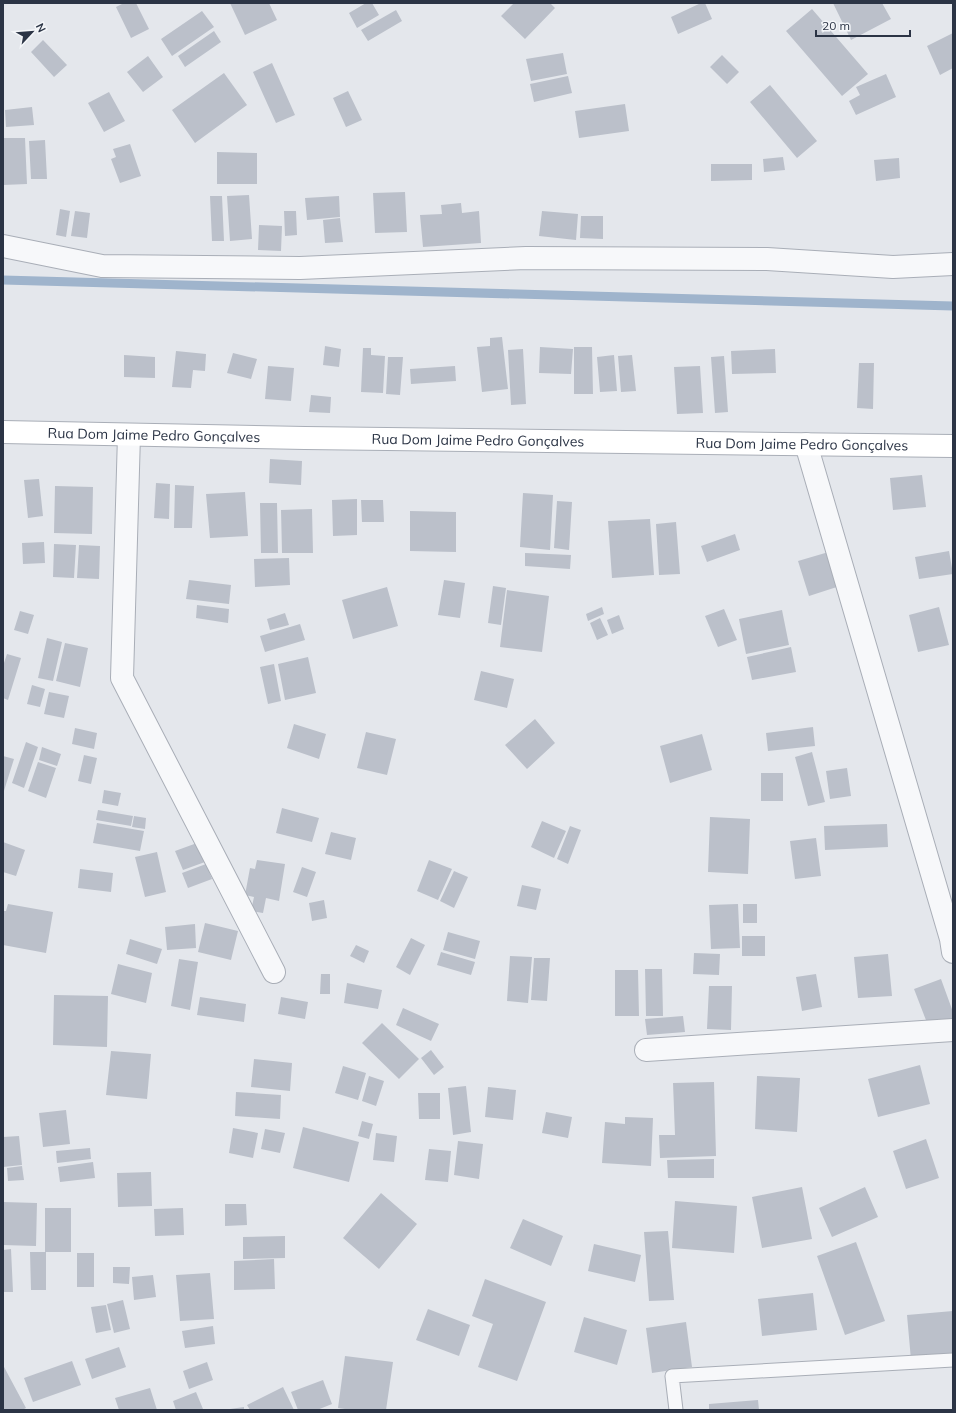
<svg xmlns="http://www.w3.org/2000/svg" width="956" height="1413" font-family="Mulish,sans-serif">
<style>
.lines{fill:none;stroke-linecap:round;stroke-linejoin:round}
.stream{stroke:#9fb4cc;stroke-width:9}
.building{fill:#bbc0ca}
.service-casing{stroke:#a9aeb7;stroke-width:15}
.minor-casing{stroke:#a9aeb7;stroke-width:24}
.secondary-casing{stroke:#a9aeb7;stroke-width:24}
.service{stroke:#f7f8fa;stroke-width:13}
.minor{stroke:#f7f8fa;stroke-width:22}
.secondary{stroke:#fff;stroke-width:22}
.labels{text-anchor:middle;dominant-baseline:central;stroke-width:3;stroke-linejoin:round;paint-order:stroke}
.street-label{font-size:14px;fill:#2b3445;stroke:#f4f6f9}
</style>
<rect width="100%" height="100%" fill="#e4e7ec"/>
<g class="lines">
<path class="stream" d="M3,280L953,306"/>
</g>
<path class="building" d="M124,3H136L149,29L131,38L116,7Z
M230,3H269L277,20L245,35Z
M366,3H372L379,15L357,28L349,13Z
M514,3H550L555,8L525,39L501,16Z
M701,3H705L712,19L678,34L671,17Z
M833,3H882L891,19L851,40Z
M812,9L868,74L842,96L786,31Z
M396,10L402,21L368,41L361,30Z
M202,11L214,27L172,56L161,39Z
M214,31L221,42L185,67L178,56Z
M953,33V68L940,75L927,46Z
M43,40L67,65L54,77L31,52Z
M563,53L567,74L531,81L526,59Z
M722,55L739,72L727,84L710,67Z
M148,56L163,77L143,92L127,72Z
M272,63L295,115L276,123L253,72Z
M224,73L247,105L195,143L172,110Z
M886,74L896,97L856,115L849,101L860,95L856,87Z
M568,76L572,93L534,102L530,84Z
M770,85L817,141L797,158L750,102Z
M348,91L362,120L346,127L333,98Z
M109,92L125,121L104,132L88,103Z
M625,104L629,131L579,138L575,111Z
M32,107L34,125L6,127L5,110Z
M3,138H25L27,184L3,185Z
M45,140L47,179H31L29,141Z
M130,144L141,176L120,183L111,159L116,157L113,149Z
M217,152L257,153V184H217Z
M783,157L785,170L764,172L763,159Z
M899,158L900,178L876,181L874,160Z
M711,164H752V180L711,181Z
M405,192L407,232L375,233L373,193Z
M249,195L252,239L230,241L227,196Z
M210,196H222L224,241H212Z
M339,196L340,217L307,220L305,198Z
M461,203L462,213L479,211L481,243L423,247L420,215L442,214L441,205Z
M60,209L70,211L66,237L56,235Z
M75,211L90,213L87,238L71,236Z
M284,211H296L297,235L285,236Z
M542,211L578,214L576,240L539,236Z
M581,216H603V239L580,238Z
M340,218L343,242L325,243L323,220Z
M259,225L282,226L281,251L258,250Z
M502,337L508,389L482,392L477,347L490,346V338Z
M325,346L341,349L339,367L323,365Z
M540,347L573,349L571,374L539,373Z
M574,347H592L593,394H574Z
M363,348H371V355L385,356L383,393L361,392Z
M523,349L526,404L511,405L508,350Z
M775,349L776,373L732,374L731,351Z
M176,351L206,354L205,371L193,370L191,388L172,387Z
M233,353L257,359L251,379L227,373Z
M124,355L155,357V378L124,377Z
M614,355L617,391L600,392L597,357Z
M632,355L636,391L621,392L618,356Z
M724,356L728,412L715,413L711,357Z
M388,357H403L400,395L386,394Z
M859,363H874L873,409L857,408Z
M268,366L294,368L291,401L265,399Z
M455,366L456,381L411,384L410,369Z
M700,366L703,413L677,414L674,367Z
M311,395L331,397L330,413L309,412Z
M270,459L302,461L301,485L269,483Z
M922,475L926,507L893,510L890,478Z
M39,479L43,516L28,518L24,480Z
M156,483L170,484L169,519L154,518Z
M175,485L194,486L192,528H174Z
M55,486L93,487L92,534L54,533Z
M245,492L248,536L210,538L206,494Z
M523,493L553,495L550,550L520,547Z
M357,499V535L333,536L332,500Z
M361,500H383L384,522H362Z
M557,501L572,502L569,550L554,548Z
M260,503H277L278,553H261Z
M312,509L313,553H282L281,510Z
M410,511L456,512V552L410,551Z
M650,519L654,575L612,578L608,521Z
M676,522L680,574L659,575L656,524Z
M735,534L740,550L707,562L701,546Z
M44,542L45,563L23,564L22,543Z
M54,544L76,545L74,578L53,577Z
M79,545L100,546L99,579L77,578Z
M832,551L843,585L809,596L798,561Z
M949,551L953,574L919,579L915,557Z
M525,553L571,555L570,569L525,566Z
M289,558L290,585L255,587L254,559Z
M189,580L231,585L229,604L186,599Z
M444,580L465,583L460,618L438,615Z
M493,586L506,588L501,625L488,623Z
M387,587L398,626L353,639L342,600Z
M507,590L549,596L542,652L500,647Z
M197,605L229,609L228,623L196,618Z
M602,607L604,614L588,621L586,614Z
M939,607L949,645L918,652L909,615Z
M724,609L737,640L718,647L705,616Z
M782,610L789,645L746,654L739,619Z
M20,611L34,615L28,634L14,630Z
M285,613L289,625L270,630L267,619Z
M619,615L624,629L612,634L607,620Z
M600,618L608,635L597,640L590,623Z
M300,624L305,640L265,652L260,636Z
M47,638L62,642L53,681L38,678Z
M65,643L88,648L80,687L56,681Z
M791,647L796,672L752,680L747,657Z
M7,654L21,658L8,700L3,698V666Z
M308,657L316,693L285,700L278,664Z
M274,664L281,701L268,704L260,667Z
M481,671L514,679L507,708L474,700Z
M32,685L45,689L40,707L27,704Z
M49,692L69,696L64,718L44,714Z
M535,719L555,743L527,769L505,745Z
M294,724L326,734L319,759L287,748Z
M813,727L815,746L768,751L766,733Z
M75,728L97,733L94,749L72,744Z
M366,732L396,739L387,775L357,768Z
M702,734L712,770L670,783L660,746Z
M26,742L38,747L24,788L12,783Z
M42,747L61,754L57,766L39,760Z
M812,752L825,802L808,806L795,757Z
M84,755L97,758L91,784L78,781Z
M3,756L14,759L3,794Z
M38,762L56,768L46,798L28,791Z
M847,768L851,796L830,799L826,771Z
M761,773H783V801H761Z
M104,790L121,793L118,806L102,803Z
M282,808L319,818L312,842L276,833Z
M98,810L133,816L131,826L96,820Z
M134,816L146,818L145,829L132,827Z
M710,817L750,819L748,874L708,872Z
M542,821L566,831L554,858L531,847Z
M97,823L144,831L140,851L93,843Z
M887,824L888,847L825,850L824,826Z
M570,826L581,830L568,864L557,859Z
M331,832L356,838L351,860L325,854Z
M816,838L821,876L795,879L790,841Z
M3,842L25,850L16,876L3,872Z
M197,843L205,862L183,870L175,851Z
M157,852L166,892L145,897L135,857Z
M257,860L285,864L279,901L266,898L263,913L251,911L254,897L245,895L250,868L255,869Z
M429,860L452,869L438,900L417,891Z
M206,864L212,879L188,888L182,873Z
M302,867L316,872L307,897L293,892Z
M80,869L113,873L111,892L78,888Z
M454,871L468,877L454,908L440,901Z
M522,885L541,889L536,910L517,906Z
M324,900L327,918L312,921L309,903Z
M8,904L53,912L46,953L3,945V911H6Z
M738,904L740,948L711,949L709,905Z
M743,904H757V923H743Z
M205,923L238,931L231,960L198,952Z
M195,924L196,948L167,950L165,927Z
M448,932L480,941L475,959L443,950Z
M742,936H765V956H742Z
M411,938L425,945L410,975L396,967Z
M130,939L162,949L157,964L126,954Z
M356,945L369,951L364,963L350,956Z
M441,952L475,962L471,975L437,965Z
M694,953L720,954L719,975L693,974Z
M888,954L892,996L858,998L854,957Z
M510,956L532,957L528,1003L507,1001Z
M534,958H550L547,1001L531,1000Z
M179,959L198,962L190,1010L171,1006Z
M118,964L152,973L146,1003L111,994Z
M645,969H662L663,1016H646Z
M615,970H638L639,1016H615Z
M321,974H330V994H320Z
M816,974L822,1007L802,1011L796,977Z
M941,979L953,1012V1019L929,1028L914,989Z
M347,983L382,990L378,1009L344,1003Z
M709,986H732L731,1030L707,1029Z
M54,995L108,996L107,1047L53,1045Z
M200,997L246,1004L244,1022L197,1015Z
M281,997L308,1002L305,1019L278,1014Z
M403,1008L439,1024L431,1041L396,1025Z
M683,1016L685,1032L647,1035L645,1019Z
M382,1023L419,1059L399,1079L362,1043Z
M431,1050L444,1067L434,1075L421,1058Z
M111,1051L151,1054L147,1099L106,1095Z
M254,1059L292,1063L290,1091L251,1087Z
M920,1065L930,1104L878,1117L868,1079Z
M343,1066L366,1073L358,1100L335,1093Z
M369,1076L384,1081L376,1106L362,1101Z
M757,1076L800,1078L797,1132L755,1129Z
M714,1082L716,1156L660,1158L659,1135H675L673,1083Z
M466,1086L471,1132L453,1135L448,1088Z
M488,1087L516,1090L513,1120L485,1117Z
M236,1092L281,1095L280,1119L235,1116Z
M418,1093H440V1119H419Z
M66,1110L70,1144L43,1147L39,1113Z
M546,1112L572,1117L568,1138L542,1133Z
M625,1117L653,1118L651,1166L602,1163L605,1122L625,1124Z
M362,1121L373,1124L369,1139L358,1136Z
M303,1127L359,1142L349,1182L293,1168Z
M233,1128L258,1133L253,1158L229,1153Z
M265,1129L285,1133L280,1153L261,1149Z
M376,1133L397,1136L394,1162L373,1160Z
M19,1136L22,1165L3,1167V1137Z
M926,1139L939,1178L906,1189L893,1151Z
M458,1141L483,1144L479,1179L454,1175Z
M90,1148L91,1159L57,1163L56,1151Z
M429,1149L451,1151L448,1182L425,1180Z
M714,1159V1178H668L667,1160Z
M93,1162L95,1178L60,1182L58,1167Z
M22,1166L24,1180L8,1181L7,1168Z
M151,1172L152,1206L118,1207L117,1173Z
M802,1187L812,1239L762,1248L752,1197Z
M865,1187L878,1217L832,1237L819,1208Z
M381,1193L417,1224L379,1269L343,1238Z
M675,1201L737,1206L734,1253L672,1248Z
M3,1202L37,1203L36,1246L3,1245Z
M225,1204H246L247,1225L225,1226Z
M45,1208H71V1252H46V1290H31L30,1252H45Z
M183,1208L184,1235L155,1236L154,1209Z
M523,1219L563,1236L551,1266L510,1248Z
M668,1231L674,1300L649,1301L644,1232Z
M285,1236V1258L243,1259V1237Z
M856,1242L885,1321L845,1335L817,1256Z
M594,1244L641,1255L635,1282L588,1271Z
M11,1249L13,1292H3V1250Z
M77,1253H94V1287H77Z
M274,1259L275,1289L234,1290V1261Z
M113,1267H130L129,1284L113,1283Z
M210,1273L214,1319L180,1321L176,1275Z
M153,1275L156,1297L134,1300L132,1277Z
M485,1279L546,1302L517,1381L478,1367L493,1324L472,1316Z
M813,1293L817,1330L762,1336L758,1299Z
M123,1300L130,1329L114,1333L107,1304Z
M106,1305L111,1330L96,1333L91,1307Z
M428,1309L470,1325L459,1356L416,1340Z
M953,1311V1356L911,1360L907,1315Z
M584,1317L627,1330L617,1365L574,1352Z
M686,1322L692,1367L652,1373L646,1328Z
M213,1326L215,1344L185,1348L182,1331Z
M119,1347L126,1367L92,1379L85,1359Z
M345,1356L393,1362L386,1410H352L338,1408Z
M72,1361L81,1385L33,1402L24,1378Z
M207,1362L213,1380L189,1389L183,1371Z
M3,1365L26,1408L22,1410H3Z
M323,1380L332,1404L317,1410H298L291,1392Z
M283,1387L294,1410H250L247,1405Z
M150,1388L157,1410H119L115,1398Z
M196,1392L203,1409L199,1410H176L173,1401Z
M758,1400L759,1410H709V1404Z
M244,1407V1410H230V1409Z"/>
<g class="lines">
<g class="service-casing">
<path id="service" d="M676,1410L672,1376L953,1360"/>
</g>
<g class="minor-casing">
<path id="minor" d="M3,246L102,266L300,268L526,258L767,259L893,267L953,264
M129,435L122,678L274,972
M806,444L951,939L953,952
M646,1050L953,1030"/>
</g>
<g class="secondary-casing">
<g id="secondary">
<path id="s1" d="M3,432L305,438L953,446"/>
</g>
</g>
<use href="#service" class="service"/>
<use href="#minor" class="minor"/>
<use href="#secondary" class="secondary"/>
</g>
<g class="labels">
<g class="street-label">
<text stroke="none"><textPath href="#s1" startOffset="151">Rua Dom Jaime Pedro Gonçalves</textPath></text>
<text stroke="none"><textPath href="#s1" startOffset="475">Rua Dom Jaime Pedro Gonçalves</textPath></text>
<text stroke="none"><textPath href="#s1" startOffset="799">Rua Dom Jaime Pedro Gonçalves</textPath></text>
</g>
</g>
<rect width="956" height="1413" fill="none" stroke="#2b3445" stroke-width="8"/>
<g transform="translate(32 32) rotate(64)" stroke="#f4f6f9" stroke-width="3" paint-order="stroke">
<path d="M0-3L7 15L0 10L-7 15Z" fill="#2b3445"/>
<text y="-6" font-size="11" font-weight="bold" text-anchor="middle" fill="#2b3445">N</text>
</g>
<path d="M816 30v6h94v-6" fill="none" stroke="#2b3445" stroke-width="2"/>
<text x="822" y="30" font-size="12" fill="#2b3445" stroke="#f4f6f9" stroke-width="3" paint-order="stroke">20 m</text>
</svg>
